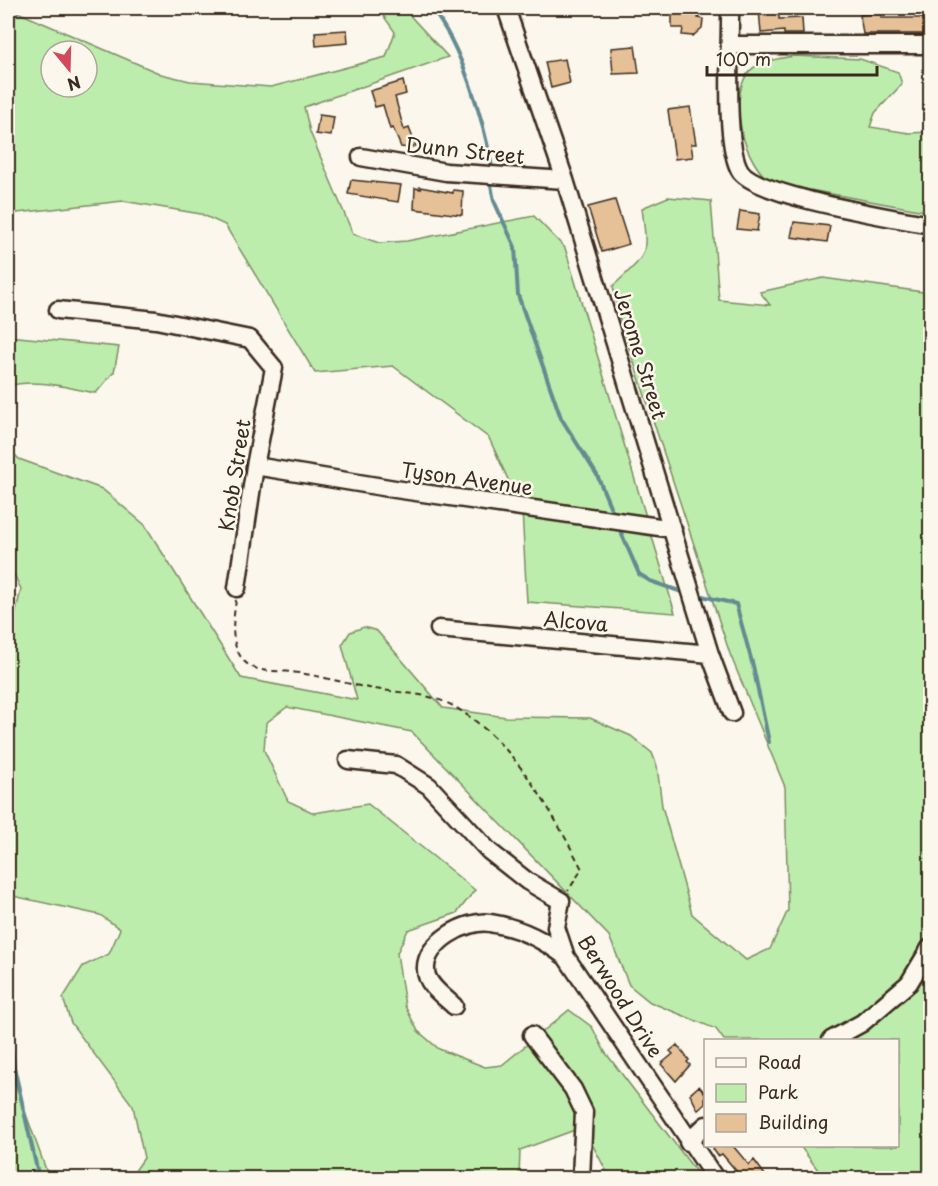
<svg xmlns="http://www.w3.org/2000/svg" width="938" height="1186" font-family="'Playpen Sans',sans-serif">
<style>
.green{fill:#bdedac;stroke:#7c8c65;stroke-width:1.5;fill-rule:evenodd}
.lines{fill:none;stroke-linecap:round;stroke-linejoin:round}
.stream{stroke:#648b91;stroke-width:4}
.building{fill:#e6c197;stroke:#3b2a1e;stroke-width:1.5}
.minor-casing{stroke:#3b2a1e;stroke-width:21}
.path{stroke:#3b2a1e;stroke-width:2;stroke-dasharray:6 4.5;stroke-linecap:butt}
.minor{stroke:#fbf7ec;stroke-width:16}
.labels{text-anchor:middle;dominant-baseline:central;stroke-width:5;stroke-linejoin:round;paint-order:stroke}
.street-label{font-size:20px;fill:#3b2a1e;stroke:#fbf7ec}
</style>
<rect width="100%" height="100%" fill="#fbf7ec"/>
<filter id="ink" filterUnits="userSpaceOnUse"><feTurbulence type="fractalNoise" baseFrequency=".0167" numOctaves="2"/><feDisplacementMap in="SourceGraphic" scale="12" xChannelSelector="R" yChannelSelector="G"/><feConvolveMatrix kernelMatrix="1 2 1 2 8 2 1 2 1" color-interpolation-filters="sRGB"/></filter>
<g filter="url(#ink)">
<path class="green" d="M8,8L161,74L190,81L271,87L386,57L395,32L380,11L374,8H403L448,57L304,107L310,132L353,234L379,243L407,241L534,216L565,248L675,613L527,602L522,510L489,438L393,366L315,373L225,225L201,214L123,201L17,213L8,217ZM51,51H87V87H51Z
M794,56L860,59L898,72L902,84L875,113L870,127L909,133L930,132V212L772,183C744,163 728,104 747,74C756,61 779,59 794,56Z
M668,197L711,201L719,300L770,305L760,292L823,278L930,293V1178H824L800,1146H898V1040H724L716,1029L650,1002L629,985L609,936L412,732L287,707L266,723L264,750L288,801L314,813L368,804L475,890L457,913L408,930L397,953L405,1006L418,1031L439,1049L485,1067L502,1065L569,1010L592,1027L605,1052L701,1178H610L583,1127L520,1150L519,1178H130L144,1158L133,1106L71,1023L63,998L83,966L109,954L120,929L100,915L8,895V620L15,616L21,589L8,562V448L19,459L102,489L145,525L241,678L357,700L342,645L350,632L364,627L377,631L443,708L506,717L590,718L631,736L652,753L657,766L662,806L692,914L746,960L770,949L788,910L785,787L730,654L619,317L613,286C649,252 648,258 642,208Z
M8,336L119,347L114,372L96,393C68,388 36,378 8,386Z
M8,1064L49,1178H8Z"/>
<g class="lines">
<path class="stream" d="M431,8C462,46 483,119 492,167
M491,185L494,201L515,247L518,295L561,418L597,475L612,511
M620,530L639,574L650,581L682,592
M702,596L736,604L753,666L769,742
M8,1010L14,1067L39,1178"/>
</g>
<path class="building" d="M759,9H779V19L802,18L803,34H784V31L761,33Z
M672,11L700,13L698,18L703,19L702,28L693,36L682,35L683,28H672Z
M881,13V18H930V34H863L860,15Z
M347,30L348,43L316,46L315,32Z
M635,46L639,73L613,74L611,48Z
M565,59L570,83L551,88L545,62Z
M403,81L406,94L395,97L404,130L409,128L416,146L409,148L401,147L393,128L390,129L383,105L375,107L370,91Z
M690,107L696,144H691L693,157L675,159L668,110Z
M319,115L334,117L331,136L316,134Z
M351,180L401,185L398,202L348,194Z
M420,187L453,193V190L463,191L462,215L414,209L415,188L421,189Z
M615,200L629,244L602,252L588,207Z
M740,211L760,214L757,231L737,229Z
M794,222L830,226L827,242L791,237Z
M677,1045L689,1060L687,1062L690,1065L676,1081L661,1064L673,1054L670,1051Z
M699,1086L705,1093V1104L698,1110L690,1094Z
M715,1146H733L749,1165L754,1160L768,1179H730L738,1173L722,1154L718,1156L713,1149Z"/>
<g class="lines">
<g class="minor-casing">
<path id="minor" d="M506,8L565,180L710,654L732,713
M730,8C731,42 723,147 741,172C761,197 895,218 930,225
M731,45H930
M361,157L446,172L565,180
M58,310L156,320L250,339L274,368L255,466L237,588
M255,466L395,489L673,529
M439,629L710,654
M348,760L396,765L429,786L489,851L527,881L561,901L556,927L566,957L715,1178
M454,1006C445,997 426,985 426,970C424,943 466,919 490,923C518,927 544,940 566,957
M532,1035L573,1089L584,1112L581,1178
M831,1040L862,1023L909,983L930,948
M688,1142L706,1125"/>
</g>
<path class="path" d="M236,600C233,621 229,644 244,661C256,674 277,670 292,672C318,675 343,683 369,688C396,693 428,692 453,706C515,742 550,809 582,869L568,891"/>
<use href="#minor" class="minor"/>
</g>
</g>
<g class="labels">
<g class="street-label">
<text transform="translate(465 150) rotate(6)">Dunn Street</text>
<text transform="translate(641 354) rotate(73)">Jerome Street</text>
<text transform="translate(234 475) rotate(-81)">Knob Street</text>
<text transform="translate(467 478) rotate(8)">Tyson Avenue</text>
<text transform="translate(576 621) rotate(5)">Alcova</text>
<text transform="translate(621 996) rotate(58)">Berwood Drive</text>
</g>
</g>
<rect width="938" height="1186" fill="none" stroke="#fbf7ec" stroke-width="30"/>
<rect x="15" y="15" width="908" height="1156" fill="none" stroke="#3b2a1e" stroke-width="2" filter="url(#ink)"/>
<rect x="704" y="1039" width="195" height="108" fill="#fbf7ec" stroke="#aea59a" stroke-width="1.5"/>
<rect x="716" y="1058" width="30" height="9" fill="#fbf7ec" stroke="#aea59a" stroke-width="1.5"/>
<text x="758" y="1069" font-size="18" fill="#3b2a1e">Road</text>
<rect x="716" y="1084" width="30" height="18" fill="#bdedac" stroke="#aea59a" stroke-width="1.5"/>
<text x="758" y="1099" font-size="18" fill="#3b2a1e">Park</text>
<rect x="716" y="1114" width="30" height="18" fill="#e6c197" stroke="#aea59a" stroke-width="1.5"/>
<text x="758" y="1129" font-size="18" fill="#3b2a1e">Building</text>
<g transform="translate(69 69) rotate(161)"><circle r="28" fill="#fbf7ec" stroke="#aea59a" stroke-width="1.5"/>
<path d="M0-4.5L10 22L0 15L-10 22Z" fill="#d1495b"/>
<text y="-9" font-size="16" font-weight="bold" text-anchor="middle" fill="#3b2a1e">N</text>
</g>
<path d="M707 66v9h170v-9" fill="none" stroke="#3b2a1e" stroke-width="3"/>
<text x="716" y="66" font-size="18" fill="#3b2a1e" stroke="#fbf7ec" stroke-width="4.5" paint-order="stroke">100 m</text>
</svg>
